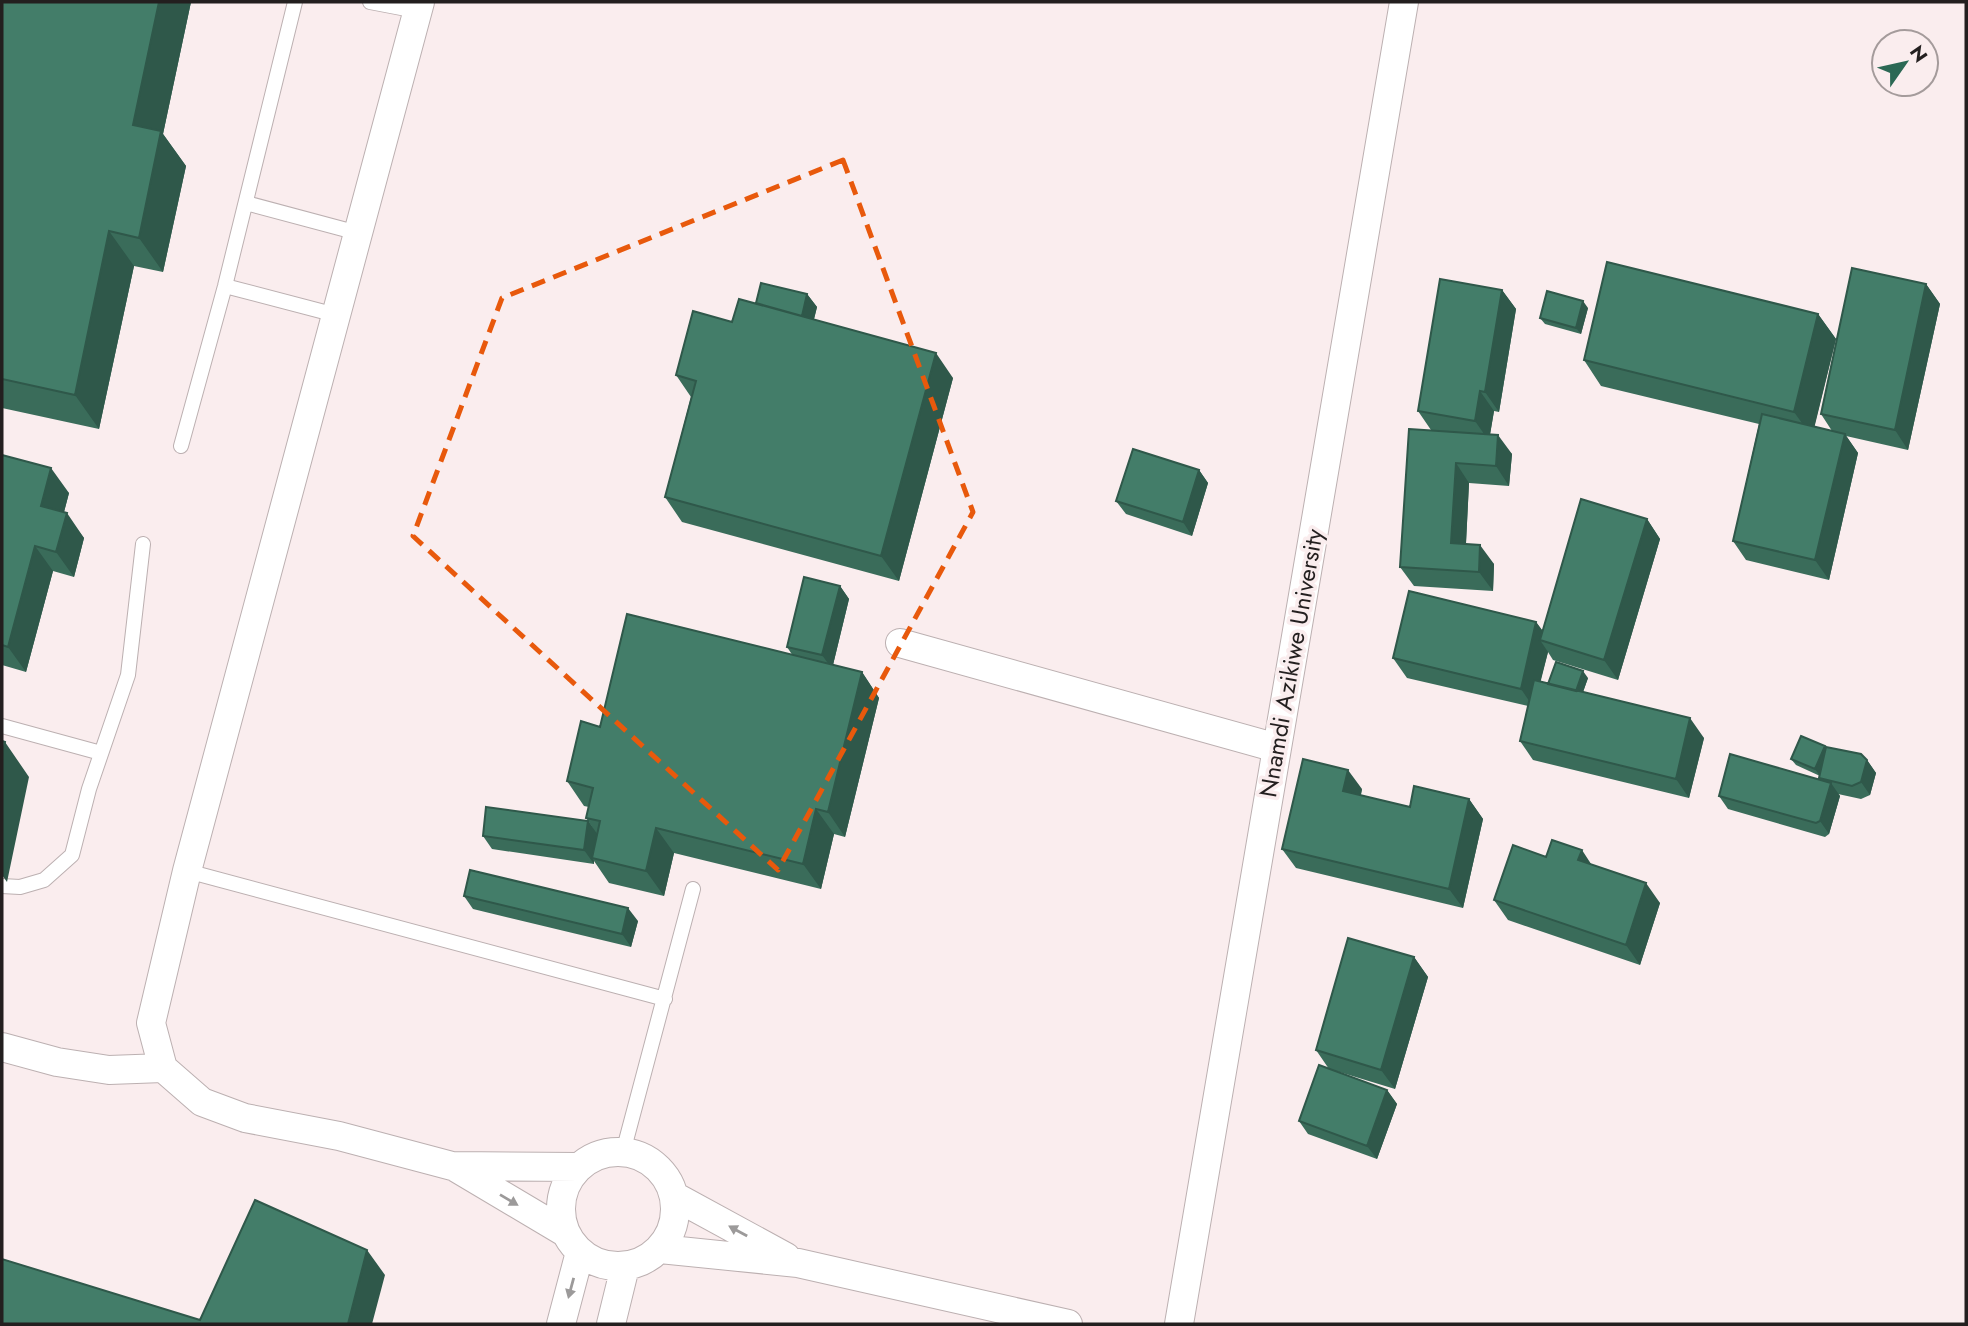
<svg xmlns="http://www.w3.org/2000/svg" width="1968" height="1326" font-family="Jost,sans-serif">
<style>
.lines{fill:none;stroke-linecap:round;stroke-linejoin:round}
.lane-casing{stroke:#bcb0b1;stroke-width:16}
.street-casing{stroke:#bcb0b1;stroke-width:30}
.lane{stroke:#fff;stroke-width:14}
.street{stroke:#fff;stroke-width:28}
.wall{fill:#3a6c5a}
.shaded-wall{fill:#2f584a}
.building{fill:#437d69;stroke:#2f584a;stroke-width:2}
.oneway{fill:#9c9a9a}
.marked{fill:none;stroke:#e8590c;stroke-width:5;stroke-dasharray:14 9;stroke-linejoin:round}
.labels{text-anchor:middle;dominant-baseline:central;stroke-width:7;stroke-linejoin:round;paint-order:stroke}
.street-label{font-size:24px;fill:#231f1f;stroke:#faedee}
</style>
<rect width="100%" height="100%" fill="#faedee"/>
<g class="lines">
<g class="lane-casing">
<path id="lane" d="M370,2L417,11
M246,203L358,233
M225,286L336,315
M181,446L225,286L295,2
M2,726L101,753
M187,871L665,999
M2,886L20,887L44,880L72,855L89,789L128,675L143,544
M623,1152L693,889"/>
</g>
<g class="street-casing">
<path id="street" d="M420,2L187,871L151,1023L163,1068L202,1102L245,1118L339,1136L452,1166L579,1167
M900,643L1277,748
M2,1047L57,1062L109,1070L163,1068
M561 1209a57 57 0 1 1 114 0a57 57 0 1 1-114 0Z
M455,1167L566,1233
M674,1196L786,1257
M660,1249L798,1263L1068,1324
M561,1324L580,1252
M611,1324L625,1267
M1179,1324L1404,2"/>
</g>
<use href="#lane" class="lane"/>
<use href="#street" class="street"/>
</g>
<path class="wall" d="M2,2H191L163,134L186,166L163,272L134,266L99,429L2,408Z
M1926,284L1940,304L1908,450L1846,436L1858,453L1829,580L1746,560L1733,541L1759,424L1601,386L1584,360L1818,314L1836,339L1814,427L1832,431L1821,414Z
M1502,290L1516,309L1499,412L1494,411L1490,434L1512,454L1509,486L1469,483L1466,544L1494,564L1493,591L1414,586L1400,567L1431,430L1418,411Z
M807,294L817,307L814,319L953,378L899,581L682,522L665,497L691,397L676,375L732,322L756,303Z
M1588,308L1581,334L1545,324L1540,318Z
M2,455L69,493L64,512L84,538L74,577L53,571L26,672L2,665Z
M1199,470L1208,483L1192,536L1126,514L1116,501Z
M1647,519L1660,539L1618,680L1553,660L1548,652L1540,682L1548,684L1588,678L1583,692L1704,738L1689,798L1533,760L1520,741L1528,706L1407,678L1393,658L1536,622L1542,630Z
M840,586L849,599L833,665L862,672L879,698L845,837L834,834L821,889L674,853L664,896L609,883L594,861V864L492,849L483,836L588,821L597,834L586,818L589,807L584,806L567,781L600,727L793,656L787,647Z
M1826,748L1867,760L1876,773L1870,795L1861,799L1838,794L1840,796L1829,834L1825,837L1728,809L1719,796L1821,780L1820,776L1796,765L1791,759Z
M1362,789L1361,795L1410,807L1469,799L1483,819L1463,908L1296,868L1282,849Z
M1546,857L1591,864L1660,903L1640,965L1508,920L1494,900Z
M464,896L638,921L631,947L473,909Z
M1414,957L1428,977L1395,1089L1336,1071L1387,1090L1397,1104L1377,1159L1308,1134L1299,1121L1329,1069L1316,1050Z"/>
<path class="shaded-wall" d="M159,2H191L163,134L186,166L163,272L139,238L133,125Z
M109,231L134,266L99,429L75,395Z
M1926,284L1940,304L1908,450L1895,430Z
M1502,290L1516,309L1499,412L1485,392Z
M807,294L817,307L810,335L801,322Z
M1583,301L1588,308L1581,334L1576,328Z
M1818,314L1836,339L1812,437L1794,412Z
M936,353L953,378L899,581L881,556Z
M1480,391L1494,411L1489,441L1475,421Z
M1845,434L1858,453L1829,580L1815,560Z
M1498,435L1512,454L1509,486L1496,466Z
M1456,463L1469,483L1465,562L1451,543Z
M51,468L69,493L59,531L41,506Z
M1199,470L1208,483L1192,536L1183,522Z
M67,513L84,538L74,577L56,552Z
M1647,519L1660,539L1618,680L1604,660Z
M1480,545L1494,564L1493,591L1479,572Z
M35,546L53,571L26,672L8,647Z
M840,586L849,599L832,669L822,655Z
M1536,622L1550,641L1540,640L1548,652L1534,708L1521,689Z
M1583,671L1588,678L1578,706L1573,699Z
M862,672L879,698L845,837L828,812Z
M1690,718L1704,738L1689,798L1676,779Z
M5,742L29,777L7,882L2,875V756Z
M1825,746L1830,753L1820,776L1815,769Z
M1867,760L1876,773L1870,795L1861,782Z
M1348,770L1362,789L1357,811L1343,791Z
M1831,783L1840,796L1829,834L1820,821Z
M1469,799L1483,819L1463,908L1449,889Z
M816,809L834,834L821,889L803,864Z
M588,821L598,835L592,858L594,861V864L584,850Z
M656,828L674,853L664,896L646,871Z
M1582,850L1595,870L1578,860Z
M1646,883L1660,903L1640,965L1626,945Z
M628,908L638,921L631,947L622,934Z
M1414,957L1428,977L1395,1089L1381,1070Z
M1387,1090L1397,1104L1377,1159L1367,1146Z
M367,1250L385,1275L372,1324H348Z"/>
<path class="building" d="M2,2H159L133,125L161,131L139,238L109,231L75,395L2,379Z
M1607,262L1818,314L1794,412L1584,360Z
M1852,268L1926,284L1895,430L1821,414Z
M1440,279L1502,290L1485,392L1480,391L1475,421L1418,411Z
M761,283L807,294L802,316L756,303Z
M1547,291L1583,301L1576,328L1540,318Z
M739,299L936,353L881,556L665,497L696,381L676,375L693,311L732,322Z
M1762,414L1845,434L1815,560L1733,541Z
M1409,429L1498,435L1496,466L1456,463L1451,543L1480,545L1479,572L1400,567Z
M1133,449L1199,470L1183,522L1116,501Z
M2,455L51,468L41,506L67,513L56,552L35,546L8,647L2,645Z
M1581,499L1647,519L1604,660L1540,640Z
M804,577L840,586L822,655L787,647Z
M1409,591L1536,622L1521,689L1393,658Z
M627,614L862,672L828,812L816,809L803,864L656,828L646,871L592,858L600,821L586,818L593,788L567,781L581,721L600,727Z
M1556,662L1583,671L1576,691L1548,684Z
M1534,680L1690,718L1676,779L1520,741Z
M1801,736L1825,746L1815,769L1791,759Z
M2,741L5,742L2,756Z
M1826,747L1861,754L1867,760L1861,782L1852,786L1819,778Z
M1730,754L1831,783L1820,821L1816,823L1719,796Z
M1303,759L1348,770L1343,791L1410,807L1414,786L1469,799L1449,889L1282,849Z
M486,807L588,821L584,850L483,836Z
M1552,840L1582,850L1578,860L1646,883L1626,945L1494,900L1513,845L1546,857Z
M470,870L628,908L622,934L464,896Z
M1348,938L1414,957L1381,1070L1316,1050Z
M1319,1065L1387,1090L1367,1146L1299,1121Z
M255,1200L367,1250L348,1324H2V1259L200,1320Z"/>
<defs><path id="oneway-solid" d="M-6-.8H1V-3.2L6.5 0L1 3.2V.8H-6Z" transform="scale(1.75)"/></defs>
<g class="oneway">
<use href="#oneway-solid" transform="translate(509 1200) rotate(31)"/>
<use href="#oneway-solid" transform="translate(738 1231) rotate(-151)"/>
<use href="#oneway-solid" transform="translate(571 1288) rotate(105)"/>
</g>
<path class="marked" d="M843,160L973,512L778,870L413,536L502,298Z"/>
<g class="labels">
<g class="street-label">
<text transform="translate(1291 663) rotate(-80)">Nnamdi Azikiwe University</text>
</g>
</g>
<rect width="1968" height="1326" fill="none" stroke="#231f1f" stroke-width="7"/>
<g transform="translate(1905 63) rotate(56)"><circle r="33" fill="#faedee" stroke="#a49b9b" stroke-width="2"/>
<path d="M0-5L12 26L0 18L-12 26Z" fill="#2b6854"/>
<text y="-10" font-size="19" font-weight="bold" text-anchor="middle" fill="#231f1f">N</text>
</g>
</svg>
